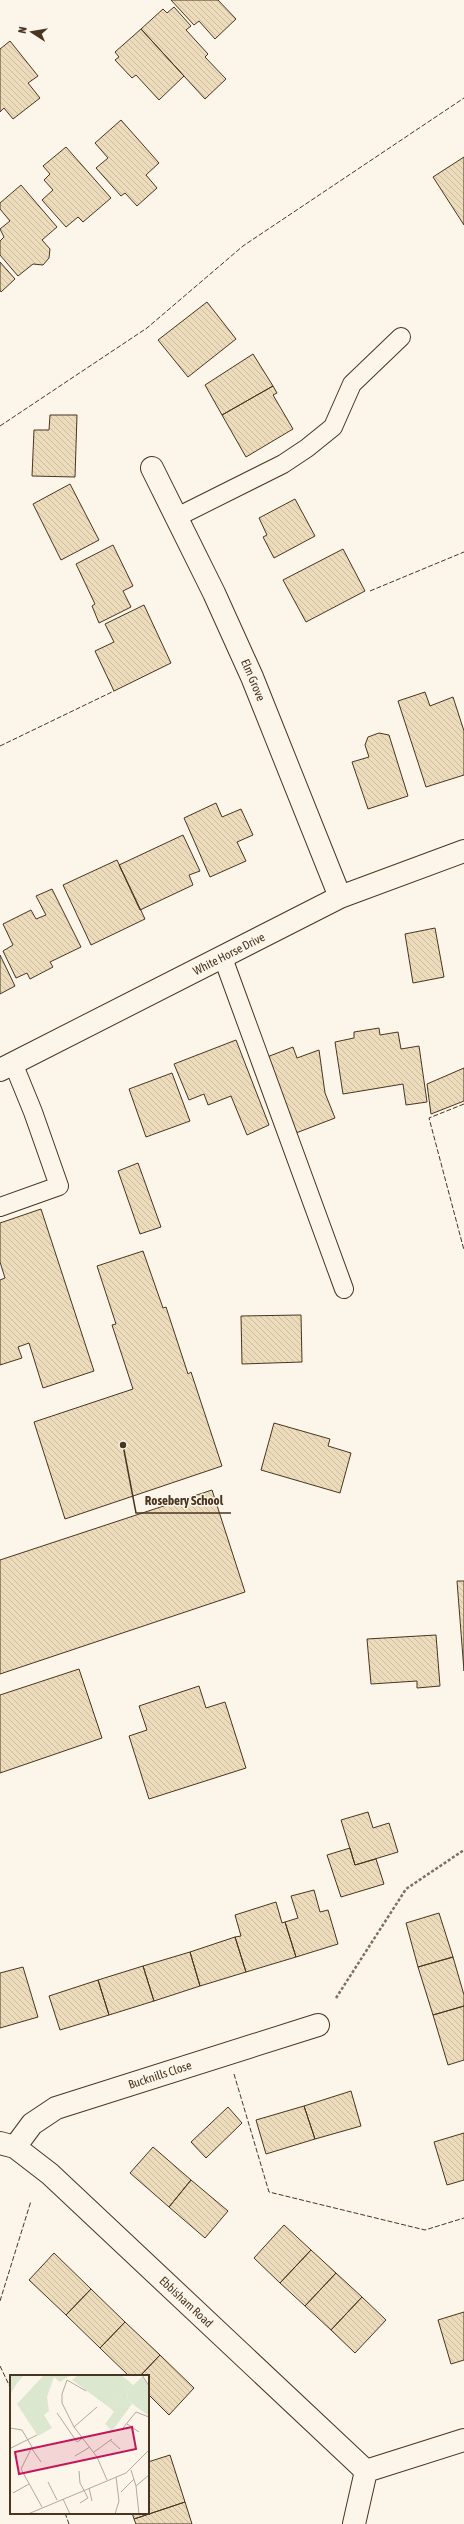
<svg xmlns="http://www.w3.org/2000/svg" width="464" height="2524" font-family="'Asap Condensed',sans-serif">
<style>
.building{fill:url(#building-back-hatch);stroke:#4a3520}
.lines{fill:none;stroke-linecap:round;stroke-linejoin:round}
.service-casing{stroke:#4a3520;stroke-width:20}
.minor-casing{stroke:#4a3520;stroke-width:24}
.path{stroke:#7f6f5c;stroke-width:2.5;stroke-dasharray:3 2;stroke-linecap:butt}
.service{stroke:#fbf6e9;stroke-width:18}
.minor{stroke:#fbf6e9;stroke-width:22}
.fence{stroke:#4a3520;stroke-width:1;stroke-dasharray:5 2;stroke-linecap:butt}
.labels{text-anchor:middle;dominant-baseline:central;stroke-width:3;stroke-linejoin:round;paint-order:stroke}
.street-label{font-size:12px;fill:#4a3520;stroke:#fbf6e9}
.inset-road{fill:none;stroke:#b4a999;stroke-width:1}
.view{fill:#c2185b;fill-opacity:0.15;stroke:#c2185b;stroke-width:2}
.inset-edge{fill:none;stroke:#4a3520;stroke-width:2}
.leader{fill:none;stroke:#4a3520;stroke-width:1.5}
.callout-dot{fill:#4a3520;stroke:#fbf6e9;stroke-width:1.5}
.callout-label{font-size:13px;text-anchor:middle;font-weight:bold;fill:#4a3520;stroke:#fbf6e9;stroke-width:3;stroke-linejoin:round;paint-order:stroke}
</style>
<defs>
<pattern id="building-back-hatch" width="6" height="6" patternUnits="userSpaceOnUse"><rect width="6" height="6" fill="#ecdcbc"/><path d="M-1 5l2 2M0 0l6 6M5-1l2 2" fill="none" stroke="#ccbda1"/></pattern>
</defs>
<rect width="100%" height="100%" fill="#fbf6e9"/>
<path class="building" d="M171,0H218L236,19L215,39L199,21L194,25Z
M174,7L191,26L186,30L208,54L205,57L226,79L205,99L141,29L163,9L167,13Z
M141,29L184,76L159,100L136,75L132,78L115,60L119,57L115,52Z
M10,41L38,76L28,83L40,98L13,119L4,108L0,112V49Z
M121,120L159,163L146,175L157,188L137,206L125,193L121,196L96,168L108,158L95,143Z
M66,147L111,198L83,222L78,217L66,227L42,200L53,190L44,180L50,174L43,166Z
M464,157V225L433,177Z
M21,185L57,227L42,240L50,249L49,258L43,265L33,264L18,276L0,255V241L4,237L0,229L10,221L0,209V203Z
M0,262L15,279L1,292L0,290Z
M207,302L236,339L188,377L158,340Z
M253,354L273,386L222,415L205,385Z
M273,386L277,393L273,395L293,429L246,457L222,415Z
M50,415H77L75,477L32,476L34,430H49Z
M70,484L99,540L61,560L33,504Z
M295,499L315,536L274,558L263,537L267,535L259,518Z
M113,545L133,586L123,591L131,607L99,623L92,606L95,604L76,564Z
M343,549L365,591L306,622L283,580Z
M144,605L171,663L114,691L95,651L114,642L105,624Z
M425,692L430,706L453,697L464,731V775L426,787L398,701Z
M379,733L389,735L408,796L368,809L352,762L369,757L365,745L368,737Z
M216,803L222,817L241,809L253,835L237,842L246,861L210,877L184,818Z
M183,835L200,871L189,875L193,885L140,910L119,865Z
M117,860L145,919L91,945L63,885Z
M52,889L81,947L50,962L53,967L30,979L27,973L16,978L3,951L13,945L3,924L31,910L36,919L46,915L36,896Z
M435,928L444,977L413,983L405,934Z
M0,955L15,986L0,994Z
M379,1028L380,1035L398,1032L401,1049L419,1046L427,1102L406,1105L403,1084L343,1094L335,1042L354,1038V1032Z
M236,1040L269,1125L247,1135L231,1096L208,1105L204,1094L189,1100L174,1064Z
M293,1047L297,1058L319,1050L325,1093L335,1118L296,1133L267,1057Z
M464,1068V1101L431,1114L427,1084Z
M172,1073L190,1121L146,1137L129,1089Z
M138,1163L161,1227L140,1234L118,1171Z
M41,1209L94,1371L43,1388L29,1343L18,1347L22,1358L0,1365V1280L5,1278L0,1262V1223Z
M143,1251L163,1308L166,1307L188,1374L191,1372L222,1466L65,1519L34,1422L133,1389L112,1325L116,1324L97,1266Z
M301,1315L302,1362L242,1364L241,1316Z
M274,1423L330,1439L328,1446L351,1453L340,1493L261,1470Z
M212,1490L245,1592L0,1674V1560Z
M457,1581H464V1671Z
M436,1635L440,1686L417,1688V1681L371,1684L367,1639Z
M79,1669L102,1738L0,1773V1695Z
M199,1686L206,1708L225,1702L246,1768L149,1799L129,1736L147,1730L139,1706Z
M368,1812L373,1828L389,1823L398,1852L355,1865L341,1820Z
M350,1848L355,1865L376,1859L384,1884L341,1897L327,1855Z
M314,1890L320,1912L328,1910L338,1944L296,1957L285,1922L298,1918L291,1896Z
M276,1902L282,1923L285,1922L296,1957L246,1972L235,1937L241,1936L235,1915Z
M439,1913L453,1957L418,1967L406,1923Z
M235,1937L246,1972L200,1986L190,1952Z
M190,1952L200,1986L154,2001L143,1966Z
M453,1957L464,1995V2006L433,2015L418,1967Z
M143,1966L154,2001L109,2015L98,1980Z
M23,1967L38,2017L0,2028V1973Z
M98,1980L109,2015L60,2030L49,1996Z
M464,2006V2060L448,2065L433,2015Z
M351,2091L361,2126L315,2139L304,2106Z
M304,2106L315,2139L266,2154L256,2120Z
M228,2107L242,2123L206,2158L191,2142Z
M464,2133V2180L447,2185L434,2142Z
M153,2147L191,2180L169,2207L130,2173Z
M191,2180L228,2211L205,2238L169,2207Z
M284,2225L311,2250L280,2283L254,2258Z
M311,2250L336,2273L305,2306L280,2283Z
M54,2253L91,2289L66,2315L29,2280Z
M336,2273L362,2297L331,2330L305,2306Z
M91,2289L125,2322L100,2348L66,2315Z
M362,2297L386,2320L355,2353L331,2330Z
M464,2312V2360L451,2364L438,2320Z
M125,2322L160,2355L140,2376H129L100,2348Z
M160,2355L194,2388L169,2415L148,2394V2376H140Z
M170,2455L185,2502L134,2519L132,2513H148V2462Z
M185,2502L192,2524H136L134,2519Z"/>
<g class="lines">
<g class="service-casing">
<path id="service" d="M175,518L283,464L307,448L333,427L352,384L401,337
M223,958L344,1289
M0,1207L59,1186L33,1112L13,1063"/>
</g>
<g class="minor-casing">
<path id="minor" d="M152,468L214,593L252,677L340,897
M0,1070L340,897L464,851
M0,2143L15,2147L50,2174L366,2471
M15,2147L32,2124L56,2108L318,2025
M366,2471L464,2440
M354,2524L366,2471"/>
</g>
<path class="path" d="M336,1998L406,1889L464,1850"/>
<use href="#service" class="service"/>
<use href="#minor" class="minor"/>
<path class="fence" d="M0,426L147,328L243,246L464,98
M370,591L464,552
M0,746L114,691
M464,1104L429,1118L464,1250
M234,2074L269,2192L425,2230L464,2218
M0,2301L31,2201
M0,2366L11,2389
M65,2513L69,2524"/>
</g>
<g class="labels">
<g class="street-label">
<text transform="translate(253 680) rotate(67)">Elm Grove</text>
<text transform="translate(229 954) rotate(-27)">White Horse Drive</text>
<text transform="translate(160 2075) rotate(-18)">Bucknills Close</text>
<text transform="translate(186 2302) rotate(43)">Ebbisham Road</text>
</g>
</g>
<g transform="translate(10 2375)">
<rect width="139" height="139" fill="#fbf6e9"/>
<path d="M121,8L123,10L118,15L117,25L122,29L102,56L95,49L104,37L100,33Z" fill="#dce7d0"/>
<path d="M14,0L7,8L0,20V1ZM34,0H61L50,7L44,2L37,22L39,36L34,40L42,53L28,61L7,29ZM68,0H111L121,8L100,33L62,5ZM133,1L139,11V41L117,25L118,15Z" fill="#dce7d0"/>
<path class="inset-road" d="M132,0L139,11M76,16L57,5L52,19V28L64,52L87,82L97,105M47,38L67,67L73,63M117,49L129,57M64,52L87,32M0,53L12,55L22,72L11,94M113,53L126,37L139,42M100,65L110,74M1,73L27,60M22,74L31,87M84,77L102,64M65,81L80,72M11,94L32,132M121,95L126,111L129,139M69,96L70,108L78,123L70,128M38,107L47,125M126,111L139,100M79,113L82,126M111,117L124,104M3,118L19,109M53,124L60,139M18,139L116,98L139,75M105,139L109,126L106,102"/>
<path class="view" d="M122,52L126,74L9,99L5,77Z"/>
<rect width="139" height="139" class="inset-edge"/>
</g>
<path class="leader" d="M123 1445L136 1513H231"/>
<circle class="callout-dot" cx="123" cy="1445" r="4"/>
<g class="callout-label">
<text x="184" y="1505">Rosebery School</text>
</g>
<g transform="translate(32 32) rotate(282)" stroke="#fbf6e9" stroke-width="3" paint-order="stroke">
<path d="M0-3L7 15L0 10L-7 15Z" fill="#4a3520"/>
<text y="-6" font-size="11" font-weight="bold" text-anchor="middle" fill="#4a3520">N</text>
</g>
</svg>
